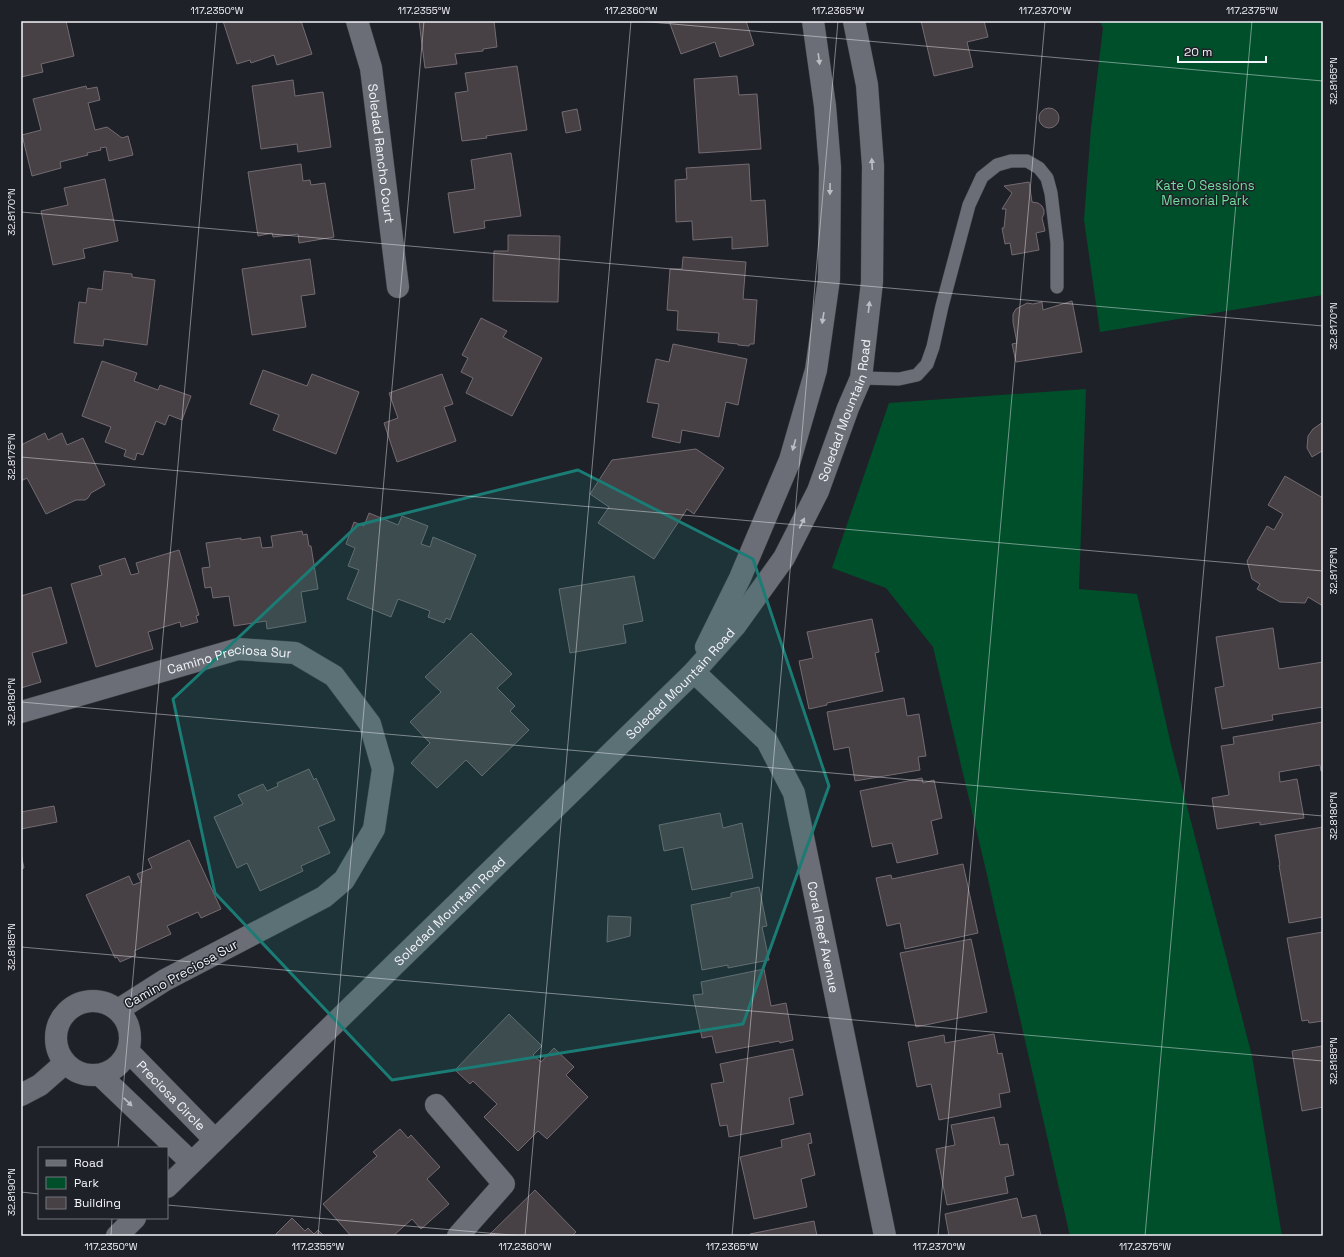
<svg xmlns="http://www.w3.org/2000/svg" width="1344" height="1257" font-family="'Space Grotesk',sans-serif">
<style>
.green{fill:#004f2b}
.building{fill:#474045;stroke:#736b71}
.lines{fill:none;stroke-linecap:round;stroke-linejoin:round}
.lane-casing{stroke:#3c3d43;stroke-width:14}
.street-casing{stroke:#3c3d43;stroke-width:23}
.secondary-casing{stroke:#3c3d43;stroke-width:23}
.lane{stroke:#6c6e77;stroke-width:13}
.street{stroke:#6c6e77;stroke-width:22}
.secondary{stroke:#6c6e77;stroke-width:22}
.oneway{fill:#bdbec5}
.marked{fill:#1a7c75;fill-opacity:0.2;stroke:#1a7c75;stroke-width:3;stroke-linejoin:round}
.ticks{fill:none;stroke:#f3f4f9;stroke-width:1;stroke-opacity:0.45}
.labels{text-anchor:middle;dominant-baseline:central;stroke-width:3;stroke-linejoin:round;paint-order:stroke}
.street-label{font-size:13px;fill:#f3f4f9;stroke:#1f2128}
.park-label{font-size:13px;fill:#74de9e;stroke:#1f2128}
.neatline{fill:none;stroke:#f3f4f9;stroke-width:1.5}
.ticks-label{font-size:10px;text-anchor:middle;fill:#f3f4f9}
</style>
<rect width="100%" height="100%" fill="#1f2128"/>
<path class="green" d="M1100,21H1323V295L1100,332L1084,220L1091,128L1103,28Z
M1086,389L1079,589L1137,594L1171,745L1252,1056L1282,1236H1070L984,862L933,647L886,588L832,568L889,403Z"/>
<path class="building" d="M24,21H66L74,56L41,64L43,72L21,77V22Z
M223,21H301L312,54L277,65L274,55L251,63L250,60L237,64Z
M419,21H495H494L497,47L483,49V51L455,54L457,64L425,68Z
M669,21H746L754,45L720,57L715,42L681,54Z
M921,21H984L988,37L967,42L973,67L934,76Z
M517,66L527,130L486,136L487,138L462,141L455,93L468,91L465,73Z
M737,76L739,95L757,94L761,149L699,153L694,79Z
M293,80L295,96L323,92L331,147L298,152L297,144L261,149L252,86Z
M86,86L87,89L97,87L100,100L88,103L95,130L107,127L122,138L128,136L133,155L109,161L106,147L100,148L101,150L87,153L88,155L60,162L61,168L32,176L22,135L41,130L33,99Z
M1039 118a10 10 0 1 1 20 0a10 10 0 1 1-20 0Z
M577,109L581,130L566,133L562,112Z
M511,153L521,216L484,221L485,228L454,233L448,193L475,189L471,160Z
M301,164L303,181L310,180L311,185L325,183L334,237L299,243L298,234L273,237L272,233L258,236L248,172Z
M749,164L751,201L765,200L768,246L732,249V237L693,240L692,221L676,222L675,180L687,179L686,168Z
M105,179L118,241L83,249L85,258L53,265L41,211L68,205L64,188Z
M1029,182L1032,202L1038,203L1042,206L1044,210V214L1042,218L1045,231L1036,233L1039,250L1012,255L1010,243L1005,244L1002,228H1004L1006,209H1002L1012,193L1004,186Z
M508,235L560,236L558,302L493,301L494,251H508Z
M683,257L746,262L743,299L757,300L754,344H750L749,346L738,345V344L718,342L719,333L677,330L678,311L667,310L670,269H682Z
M310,259L315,294L301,296L306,327L252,335L242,269Z
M104,271L132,274V277L155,280L147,345L104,339L103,346L74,343L79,302L86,303L88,288L102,290Z
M1072,301L1082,352L1016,362L1012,344L1017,343L1013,322V314L1016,309L1027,303L1033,304L1042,302L1043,310Z
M481,318L507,331L503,337L542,358L512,416L466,393L473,378L461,372L468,358L462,355Z
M673,344L747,359L738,405L726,402L719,437L682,430L680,443L652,437L659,404L647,402L656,359L669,362Z
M102,361L137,373L134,381L158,390L160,385L191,396L182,420L169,415L165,425L156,421L143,455L137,453L135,460L124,456L126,450L105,442L111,427L82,416Z
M263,370L307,386L312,374L359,392L336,454L273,430L279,415L250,404Z
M442,374L453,404L444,407L456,441L397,462L384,423L398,418L389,393Z
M1323,422V453L1322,451L1312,457L1307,448L1308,436L1313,429Z
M45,433L48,440L62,433L67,445L83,438L105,485L91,493L88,498L85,500H76L46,514L27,478L21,481V445Z
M696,449L724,468L694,514L687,509L654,559L598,523L609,507L590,494L612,460Z
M1285,476L1323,498V606L1308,597L1305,603L1280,602L1257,589L1260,584L1252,579L1247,561L1267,526L1274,530L1283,514L1268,505Z
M369,513L398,525L402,516L428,526L421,544L430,547L433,537L476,555L450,620L446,618L444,623L428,617L430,611L398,599L391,617L347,599L359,570L348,566L355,548L346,544L354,522L364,526Z
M302,531L303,535L307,534L309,546H311L318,589L301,592L306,622L267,629L266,621L234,626L229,596L213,598L211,587L205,588L202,568L210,567L206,543L241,538V540L260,537L262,548L273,547L271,536Z
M179,550L199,615L196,616L198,622L181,627L180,622L148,632L153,649L96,667L71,584L102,575L99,566L125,558L131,575L139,573L136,563Z
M634,576L643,621L623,625L626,643L570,653L559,589Z
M51,587L67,643L32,653L41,682L21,688V596Z
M872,619L879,652L875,653L883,691L827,703V705L809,709L799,661L813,658L807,632Z
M1273,628L1279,669L1323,662V707L1272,715L1273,720L1222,729L1215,688L1224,686L1216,637Z
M471,633L512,674L497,688L515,706L510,711L529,730L482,776L466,760L437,788L411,763L430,743L410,722L441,692L425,677Z
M904,698L907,716L919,714L926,756L918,757L920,770L855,781L849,747L834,750L827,712Z
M1323,722V771H1321L1320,765L1279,772L1280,782L1297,779L1304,818L1260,825V822L1217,829L1212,798L1229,795L1221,746L1234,744L1233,737Z
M309,769L314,780L316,778L335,820L318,827L330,853L301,866L303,871L260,891L247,863L237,868L214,817L243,804L238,795L263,784L267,791L278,786L277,783Z
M922,778L923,783L934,780L942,818L931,821L938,854L897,863L892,843L872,847L860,791Z
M54,806L57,822L21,829V812Z
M720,813L723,828L742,823L753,878L692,890L683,847L664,851L659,825Z
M1323,827V917L1289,923L1279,865H1280L1275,835Z
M189,840L221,909L201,918L198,912L167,926L171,934L134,951L136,955L120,962L117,957L115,958L86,895L129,876L133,885L141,882L137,874L152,868L148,859Z
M21,854L24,868L21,869Z
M963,864L978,933L905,949L900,923L887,926L876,878L891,875L892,879Z
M759,887L767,926L762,927L769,960L728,968V965L702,970L691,905L731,897V893Z
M608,916L631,917L630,936L607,942Z
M1323,932V1021L1309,1023L1308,1020L1302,1021L1287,938Z
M971,939L987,1012L916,1027L900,953Z
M764,969L771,1006L786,1003L793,1040L780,1043L779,1041L716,1053L712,1036L702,1038L693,995L703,994L701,982Z
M509,1014L542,1046L533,1055L541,1062L554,1048L574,1067L566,1075L588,1097L547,1139L538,1131L518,1151L484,1117L497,1104L473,1081L470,1084L455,1070Z
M994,1034L998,1054L1002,1053L1010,1092L999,1094L1001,1107L939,1120L931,1084L917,1087L908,1042L944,1035L945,1043Z
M1322,1046L1323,1048V1107L1302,1111L1292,1051Z
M793,1049L803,1095L789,1098L794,1124L729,1137L727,1125L720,1126L711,1084L724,1082L720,1064Z
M994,1117L1000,1145L1008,1144L1014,1175L1005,1177L1008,1193L947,1205L936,1149L955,1145L951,1125Z
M400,1129L408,1138L411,1135L440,1167L427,1179L449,1204L421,1229L412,1219L393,1236H351L323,1204L377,1156L373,1152Z
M810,1133L812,1143L808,1144L815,1175L801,1179L807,1207L754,1219L740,1157L782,1147L781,1140Z
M535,1190L576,1232L572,1236H490L489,1235Z
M1017,1198L1022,1218L1036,1215L1041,1236H949L945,1214Z
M292,1218L305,1231L308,1228L314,1234L318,1230L324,1236H274Z
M814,1221L817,1236H751L750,1234Z"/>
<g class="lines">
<g class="lane-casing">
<path id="lane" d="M861,378L899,379L917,375L927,364L933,347L942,306L969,205L982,177L997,165L1011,161H1027L1039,168L1047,178L1051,193L1057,243V287"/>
</g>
<g class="street-casing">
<g id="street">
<path id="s1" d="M357,21L371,68L398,287"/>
<path id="s2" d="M694,672L767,741L794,793L885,1236"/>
<path id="s3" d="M21,712L238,649L295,653L334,676L370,724L383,769L374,829L344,880L324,897L165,980L118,1010"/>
<circle cx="93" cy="1038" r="37"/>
<path id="s4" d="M128,1051L215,1140"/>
<path d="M100,1075L191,1162"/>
<path d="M21,1095L40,1085L65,1063"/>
<path d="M436,1105L504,1184L458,1236"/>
</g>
</g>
<g class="secondary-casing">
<g id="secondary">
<path d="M706,647L740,578L790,460L816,370L829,279L830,167L825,106L813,21"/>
<path id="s5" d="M167,1187L694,672L735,626L784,558L818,491L848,408L861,378L872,282L873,166L867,85L854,21"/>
<path d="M117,1236L135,1218"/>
</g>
</g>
<use href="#lane" class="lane"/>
<use href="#street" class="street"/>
<use href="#secondary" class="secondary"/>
</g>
<defs><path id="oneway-solid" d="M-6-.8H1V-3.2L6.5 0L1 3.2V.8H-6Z"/></defs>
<g class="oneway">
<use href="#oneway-solid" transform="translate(819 59) rotate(82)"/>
<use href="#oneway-solid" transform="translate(872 164) rotate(-93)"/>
<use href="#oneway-solid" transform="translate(830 189) rotate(91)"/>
<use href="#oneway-solid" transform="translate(869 307) rotate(-83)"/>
<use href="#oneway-solid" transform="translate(823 318) rotate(99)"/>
<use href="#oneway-solid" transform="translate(794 445) rotate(106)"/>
<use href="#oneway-solid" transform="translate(802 523) rotate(-63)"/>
<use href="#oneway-solid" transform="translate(128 1102) rotate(44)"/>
</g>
<path class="marked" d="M578,470L753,559L829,786L743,1024L392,1080L215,893L173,699L358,525Z"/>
<path class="ticks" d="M639,21L1323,81M21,212L1323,326M21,457L1323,571M21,702L1323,816M21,947L1323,1061M118,1148L217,21M21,1192L39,1194M167,1205L522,1236M111,1236L112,1218M318,1236L424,21M525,1236L631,21M732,1236L838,21M938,1236L1045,21M1145,1236L1252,21"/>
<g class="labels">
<g class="street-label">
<text stroke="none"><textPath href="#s1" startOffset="135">Soledad Rancho Court</textPath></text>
<text stroke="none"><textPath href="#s5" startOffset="1043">Soledad Mountain Road</textPath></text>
<text stroke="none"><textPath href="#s3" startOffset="216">Camino Preciosa Sur</textPath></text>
<text stroke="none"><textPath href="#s5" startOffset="719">Soledad Mountain Road</textPath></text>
<text stroke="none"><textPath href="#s5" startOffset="395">Soledad Mountain Road</textPath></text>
<text stroke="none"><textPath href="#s2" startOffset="306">Coral Reef Avenue</textPath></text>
<text transform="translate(181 974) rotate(-29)">Camino Preciosa Sur</text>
<text stroke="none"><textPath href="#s4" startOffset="62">Preciosa Circle</textPath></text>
</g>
<g class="park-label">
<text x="1205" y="185">Kate O Sessions<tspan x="1205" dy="15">Memorial Park</tspan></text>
</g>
</g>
<rect width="1344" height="1257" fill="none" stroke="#1f2128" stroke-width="44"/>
<rect x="38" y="1147" width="130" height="72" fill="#1f2128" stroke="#74757c"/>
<rect x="46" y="1160" width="20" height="6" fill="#6c6e77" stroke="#74757c"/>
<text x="74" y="1167" font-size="12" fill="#f3f4f9">Road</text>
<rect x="46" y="1177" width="20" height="12" fill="#004f2b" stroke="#74757c"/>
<text x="74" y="1187" font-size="12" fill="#f3f4f9">Park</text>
<rect x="46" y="1197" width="20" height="12" fill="#474045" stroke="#74757c"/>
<text x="74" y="1207" font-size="12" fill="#f3f4f9">Building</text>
<path d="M1178 56v6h88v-6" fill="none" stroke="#f3f4f9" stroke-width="2"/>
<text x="1184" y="56" font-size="12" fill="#f3f4f9" stroke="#1f2128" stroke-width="3" paint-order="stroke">20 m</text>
<rect x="22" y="22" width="1300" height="1213" class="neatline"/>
<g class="ticks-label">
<text x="217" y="14">117.2350°W</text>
<text x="424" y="14">117.2355°W</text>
<text x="631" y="14">117.2360°W</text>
<text x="838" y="14">117.2365°W</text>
<text x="1045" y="14">117.2370°W</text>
<text x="1252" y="14">117.2375°W</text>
<text transform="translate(1333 81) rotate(-90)" y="4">32.8165°N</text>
<text transform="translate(11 212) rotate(-90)" y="4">32.8170°N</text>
<text transform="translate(1333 326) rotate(-90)" y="4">32.8170°N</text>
<text transform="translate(11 457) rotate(-90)" y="4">32.8175°N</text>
<text transform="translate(1333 571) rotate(-90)" y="4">32.8175°N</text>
<text transform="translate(11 702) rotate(-90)" y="4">32.8180°N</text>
<text transform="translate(1333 816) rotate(-90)" y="4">32.8180°N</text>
<text transform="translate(11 947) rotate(-90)" y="4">32.8185°N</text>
<text transform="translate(1333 1061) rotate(-90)" y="4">32.8185°N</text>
<text transform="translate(11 1192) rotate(-90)" y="4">32.8190°N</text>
<text x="111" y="1250">117.2350°W</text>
<text x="318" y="1250">117.2355°W</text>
<text x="525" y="1250">117.2360°W</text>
<text x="732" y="1250">117.2365°W</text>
<text x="939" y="1250">117.2370°W</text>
<text x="1145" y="1250">117.2375°W</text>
</g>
</svg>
